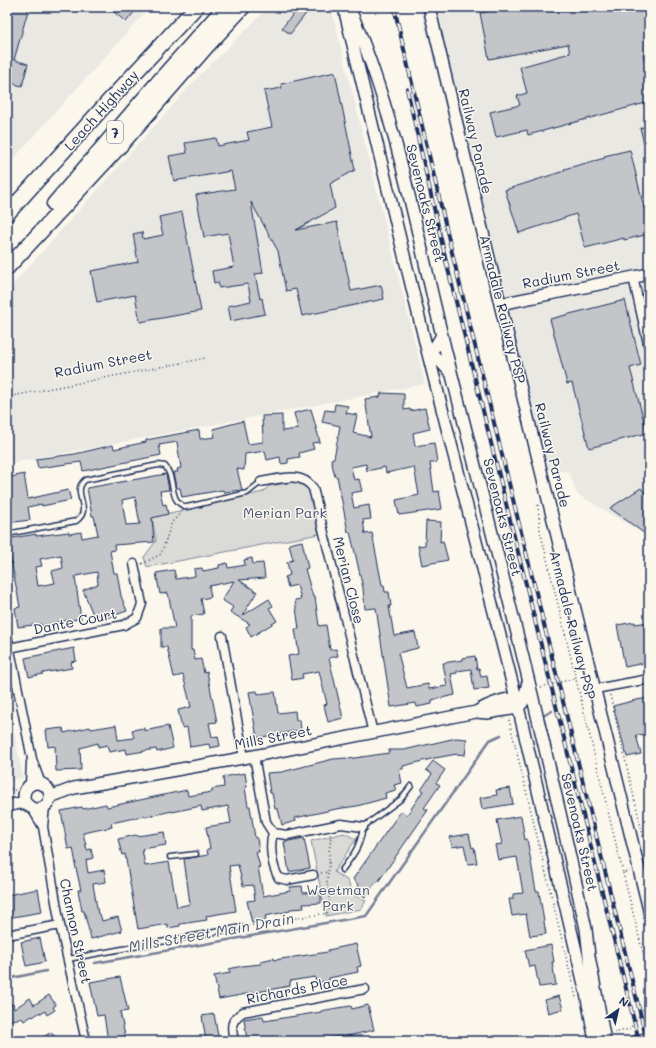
<svg xmlns="http://www.w3.org/2000/svg" width="656" height="1048" font-family="Mali,sans-serif">
<style>
.built{fill:#eae8e2}
.green{fill:#dadad7;stroke:#7a849a}
.lines{fill:none;stroke-linecap:round;stroke-linejoin:round}
.stream{stroke:#747e96;stroke-width:2.5}
.building{fill:#c3c5c9;stroke:#1b2f5e;fill-rule:evenodd}
.lane-casing{stroke:#1b2f5e;stroke-width:7}
.street-casing{stroke:#1b2f5e;stroke-width:11}
.secondary-casing{stroke:#1b2f5e;stroke-width:14}
.highway-casing{stroke:#1b2f5e;stroke-width:17}
.path{stroke:#1b2f5e;stroke-width:1.5;stroke-dasharray:1 3;stroke-linecap:butt}
.lane{stroke:#fbf7ec;stroke-width:4}
.street{stroke:#fbf7ec;stroke-width:8}
.secondary{stroke:#fbf7ec;stroke-width:11}
.highway{stroke:#fbf7ec;stroke-width:14}
.rail-casing{stroke:#1b2f5e;stroke-width:4}
.rail{stroke:#fbf7ec;stroke-width:2.5;stroke-dasharray:8;stroke-linecap:butt}
.labels{text-anchor:middle;dominant-baseline:central;stroke-width:3;stroke-linejoin:round;paint-order:stroke}
.shield{fill:#fbf7ec;stroke:#5e6b89;stroke-width:1}
.shield-label{font-size:13px;font-weight:bold;fill:#1b2f5e}
.street-label{font-size:14px;fill:#1b2f5e;stroke:#fbf7ec}
.park-label{font-size:14px;fill:#415176;stroke:#fbf7ec}
.water-label{font-size:15px;font-style:italic;fill:#47577a;stroke:#fbf7ec}
</style>
<rect width="100%" height="100%" fill="#fbf7ec"/>
<filter id="ink" filterUnits="userSpaceOnUse"><feTurbulence type="fractalNoise" baseFrequency=".025" numOctaves="2"/><feDisplacementMap in="SourceGraphic" scale="8" xChannelSelector="R" yChannelSelector="G"/><feConvolveMatrix kernelMatrix="1 2 1 2 8 2 1 2 1" color-interpolation-filters="sRGB"/></filter>
<g filter="url(#ink)">
<path class="built" d="M7,7H150L7,166Z
M269,7H331L425,384L7,464V291L199,76Z
M420,7H649V537L577,494L569,472L553,470L536,472Z
M7,695L23,778L7,782Z"/>
<path class="green" d="M298,481L309,490L319,534L147,567L144,557L156,541L152,517L263,492L269,486Z
M344,833L356,839L334,872L347,880L354,895L366,901L361,909L326,916L311,841Z"/>
<g class="lines">
<path class="stream" d="M541,717L552,711
M95,963L366,916L490,740L501,735
M7,979L46,971"/>
</g>
<path class="building" d="M7,7H29L14,60L28,64L22,86L7,82Z
M108,7H138L126,22Z
M299,7H311L290,34L282,28Z
M513,7H622L623,10L638,7H649V55H643L649,76V102L528,135L527,130L496,137L490,112L520,105L517,96L527,93L520,67L570,53L568,44L489,59L480,13Z
M335,72L355,170L330,184L335,208L296,230L337,222L351,291L381,285L384,299L302,316L296,289L286,291L278,251L251,202L263,273L255,274L260,299L262,298L265,314L231,321L228,306L251,301L248,284L219,288L218,282L214,283L212,271L234,267L228,233L204,237L196,195L235,189L231,171L174,181L169,156L187,153L185,143L216,138L218,146L249,140L247,132L272,127L264,91L282,88L281,84Z
M649,125V154H647L640,128Z
M630,150L649,228V234L624,240V238L585,248L576,214L519,233L505,190L564,171V169L605,158L604,156Z
M182,212L201,311L140,322L135,295L97,302L91,271L138,262L133,234L142,232L143,239L163,235L159,217Z
M625,300L641,365L630,368L647,433L589,448L572,383L567,384L550,319Z
M381,393L404,394V410L410,409V411L425,408L430,429L413,433L415,446L434,443L437,462L430,463L434,492L439,491L442,509L399,515L396,500L419,495L414,467L386,473L385,467L367,471L366,464L351,467L354,480L359,479L362,491L351,493L354,508L369,505L371,519L363,520L365,534L372,533L382,585H384L385,592H389L391,606H389L394,636L415,632L418,648L398,653L407,688L428,684L429,689L447,686L443,663L463,660V658L475,656L477,669L479,668L481,677L487,676L489,688L474,690L471,669L457,671V673L451,674L455,695L432,700V704L417,707L416,703L391,707L376,608L365,609L363,588L356,557L350,532H348L337,476L335,477L331,459L334,458L340,426L322,422L325,410L334,411L335,404L348,406L346,413L357,415L353,433L371,437L365,399L380,397Z
M311,409L320,442L312,443L314,449L299,453L300,457L288,459V463L281,464L280,457L267,460L265,451L245,454L244,470L237,469L242,490L224,492L223,490L182,497L180,488H176L173,472H178L177,469L181,468L177,442L159,445L161,455L83,471L81,462L38,468L36,459L75,454L113,445L114,449L146,442V440L199,430L200,439L215,437L213,429L243,421L248,444L263,442L262,416L282,415V431L298,429L294,413Z
M24,474L28,499L68,490L71,500L42,506V504L28,507L30,520L7,523V478Z
M166,474L169,490L160,491L163,505L166,504L168,514L152,518L154,542L114,545L115,550L110,551L114,573H117L121,596L127,611L106,618L104,613L94,617L83,590L98,584L97,572L76,576L75,577L81,619L62,621L41,626V624L18,627L15,608L20,607L7,539L36,534V536L69,532V534L81,532L82,538L98,535L94,516H92L87,488ZM135,497L140,524L126,525L122,500ZM61,555L63,568L52,571L55,583L38,586L35,567L42,566L40,559Z
M641,488L645,493L649,491V531L645,534L610,508Z
M426,521L441,522L440,542L443,541L448,560L422,565L418,546L425,545Z
M302,541L308,568L305,569L313,597H315L319,626L326,625L330,650L336,649L338,656L329,658L343,718L328,722L324,705L327,704L319,671L302,674L303,678L292,680L288,656L299,654L295,629H299L295,600L301,599L297,585L288,587L285,577L290,575L287,562L293,560L289,544Z
M252,558L253,564L263,563L265,578L239,580L257,592L242,616L269,599L273,606L269,608L277,621L251,637L246,627L250,624L230,612L233,607L222,600L234,581L209,586L211,597L201,599L204,614L191,616V650H193L195,660L201,659L204,673L207,672L217,722L209,723L212,737L218,736L220,746L210,748L209,744L190,747L187,727L182,728L178,710L191,707L183,675L174,677L167,647H161V628H175L168,593L160,594L156,573L174,570L176,579L195,576L194,569L202,568L203,571L219,568V565L227,563L228,568L245,565L244,560Z
M635,622V624L649,622V662L625,667L617,625Z
M74,648L76,661L71,662L72,668L43,673V674L29,677L25,658Z
M257,691L258,694L275,692L278,713L295,711L296,720H300L301,730L257,738L249,692Z
M649,698V736L636,735L641,754L627,757L613,706L636,700Z
M116,725L118,740L134,738L132,730L144,728V731L168,726L173,748L157,752L156,749L127,754L126,749L109,752L107,745L98,747V743L80,748L81,770L56,771L55,746L48,747L46,730L63,728L64,733L90,727L91,729Z
M456,738L467,739L465,755L457,754L435,758L403,766V769H399L402,783L394,785L396,790L385,793L386,798L357,806L336,809L295,818L296,821L282,825L278,809H275L272,793H270L267,773L282,772L333,759L347,758L348,759L389,753V750H404Z
M433,761L445,770L436,783L440,785L424,808L428,810L378,882L375,883L365,897L356,890L359,886L353,879L401,811L407,815L423,791L421,790L432,774L426,770Z
M245,773L247,787L245,788L248,806H250L255,838H257L259,852H256L260,867H258L263,896L290,891V887L302,886L303,893L321,892V903L303,904L304,908L290,909V911L265,916L266,920L252,923L247,901L255,900L253,885L243,886L238,865L229,866L236,911L206,916L207,920L180,924V926L168,928V924L138,929L125,854L122,855L118,839L136,835L137,836L164,832L166,845L142,849L145,866L169,862L177,907L190,904L184,859L208,855L207,849H210L206,827L231,823L228,806L202,811L201,806L172,812V811L145,817V816L111,823L112,827L83,833L87,850L91,849L93,858L86,860L88,873L104,870L106,882L93,884L98,914H100L102,921L118,917L122,931L91,939L84,911H82L78,890H81L75,864H76L73,848L68,849L61,811L82,807L83,809L106,804L107,807L187,790L188,796L212,792V789L224,787L223,777Z
M510,788L513,804L482,809L480,798L497,795L496,790Z
M521,816L525,840L527,839L536,891H539L546,934L530,936L526,914L512,916L509,899H513V894L523,893L517,857L498,860L495,845L502,844L497,820Z
M469,834L472,848L474,847L477,863L468,864L464,845L452,847L450,837Z
M304,838L310,868L289,872L284,842Z
M38,889L42,912L7,918V895Z
M40,938L45,962L26,966L21,942Z
M356,944L361,966L357,967L358,972L329,978V981L316,983L315,977L290,981V986L219,999L214,976L230,973L229,969L242,966L261,964V961L274,958V960L328,952V950Z
M551,945L554,962H552L556,985L539,987L535,966L529,967L525,950Z
M120,977L128,1011L120,1012L126,1040L108,1041L104,1015L97,1016L90,982Z
M49,995L56,1005L53,1007L55,1010L47,1015L45,1011L41,1014L40,1012L33,1017L32,1016L24,1021L22,1018L7,1021V1005L13,1004L14,1009L30,998L34,1005Z
M559,996L563,1009L548,1013L545,1000Z
M368,1005L374,1030L352,1035L341,1037V1036L310,1041H247L244,1019L263,1016L264,1021L321,1012V1011L337,1008L351,1006L352,1009Z
M214,1014L219,1041H206L202,1016Z
M51,1032L58,1041H38Z"/>
<g class="lines">
<g class="lane-casing">
<path id="lane" d="M7,534L76,521C94,509 70,493 85,480L158,465L165,466C177,480 167,502 187,507L247,493L261,482
M170,857L196,854
M342,870C354,854 360,847 363,827L401,799L411,786
M68,959L242,927"/>
</g>
<g class="street-casing">
<path id="street" d="M633,277L649,348
M261,482C280,479 300,471 313,488L373,733
M7,635L32,759L41,784
M222,636L244,758
M9,648L124,625L137,618L142,604L134,564
M595,689L649,679
M254,756L266,822L273,833L287,835L341,824L363,827
M30,785L31,762
M45,806L43,827L60,925L86,1041
M31,807L43,827
M273,833C269,846 272,867 279,878L287,880L313,875
M7,935L60,925
M234,1041C231,1026 230,1021 243,1012L365,989"/>
</g>
<g class="secondary-casing">
<path id="secondary" d="M349,7C397,117 417,236 446,352C495,544 544,735 586,929L589,956L605,1041
M429,7L500,304L649,910
M344,8L427,350L516,698L586,993L595,1041
M500,304L649,274
M442,335L435,347L427,350L440,361L450,372
M476,712C485,706 511,694 522,701
M24 796a13 13 0 1 1 26 0a13 13 0 1 1-26 0Z
M50,797L74,788L254,756L476,712L487,713L518,708L523,702L528,682
M7,806L20,803L27,804
M637,1041L649,1038"/>
</g>
<g class="highway-casing">
<path id="highway" d="M54,204L159,81L225,7
M7,214L107,103L196,7
M7,268L120,146L208,45L243,7"/>
</g>
<path class="path" d="M7,397L206,358
M538,505L540,530L546,555L623,873L629,871
M142,564L161,554L172,522L183,511
M541,687L576,678
M610,695L649,861
M509,720L576,998
M7,787L17,791
M321,873L328,872C330,866 329,860 329,853C329,846 332,841 330,834
M623,873L644,957L648,989L645,1007L630,1029
M248,926L327,913L330,907L327,882L328,872
M614,1033L630,1029"/>
<use href="#lane" class="lane"/>
<use href="#street" class="street"/>
<use href="#secondary" class="secondary"/>
<use href="#highway" class="highway"/>
<g class="rail-casing">
<path id="rail" d="M394,7L454,261L647,1041
M407,89L446,261L639,1041"/>
</g>
<use href="#rail" class="rail"/>
</g>
</g>
<g class="labels">
<rect class="shield" x="107" y="121" width="16" height="22" rx="3"/>
<g class="shield-label">
<text x="115" y="132">7</text>
</g>
<g class="street-label">
<text transform="translate(101 110) rotate(-48)">Leach Highway</text>
<text transform="translate(476 141) rotate(77)">Railway Parade</text>
<text transform="translate(426 203) rotate(76)">Sevenoaks Street</text>
<text transform="translate(571 274) rotate(-11)">Radium Street</text>
<text transform="translate(503 309) rotate(76)">Armadale Railway PSP</text>
<text transform="translate(103 363) rotate(-11)">Radium Street</text>
<text transform="translate(553 455) rotate(76)">Railway Parade</text>
<text transform="translate(503 517) rotate(76)">Sevenoaks Street</text>
<text transform="translate(349 580) rotate(76)">Merian Close</text>
<text transform="translate(75 621) rotate(-11)">Dante Court</text>
<text transform="translate(573 625) rotate(76)">Armadale Railway PSP</text>
<text transform="translate(273 737) rotate(-11)">Mills Street</text>
<text transform="translate(580 832) rotate(77)">Sevenoaks Street</text>
<text transform="translate(76 931) rotate(78)">Channon Street</text>
<text transform="translate(297 989) rotate(-11)">Richards Place</text>
</g>
<g class="park-label">
<text x="285" y="512">Merian Park</text>
<text x="338" y="889">Weetman<tspan x="338" dy="16">Park</tspan></text>
</g>
<g class="water-label">
<text transform="translate(211 932) rotate(-10)">Mills Street Main Drain</text>
</g>
</g>
<rect width="656" height="1048" fill="none" stroke="#fbf7ec" stroke-width="24"/>
<rect x="12" y="12" width="632" height="1024" fill="none" stroke="#1b2f5e" stroke-width="1.5" filter="url(#ink)"/>
<g transform="translate(618 1010) rotate(34)" stroke="#fbf7ec" stroke-width="3" paint-order="stroke">
<path d="M0-3L7 15L0 10L-7 15Z" fill="#1b2f5e"/>
<text y="-6" font-size="11" font-weight="bold" text-anchor="middle" fill="#1b2f5e">N</text>
</g>
</svg>
